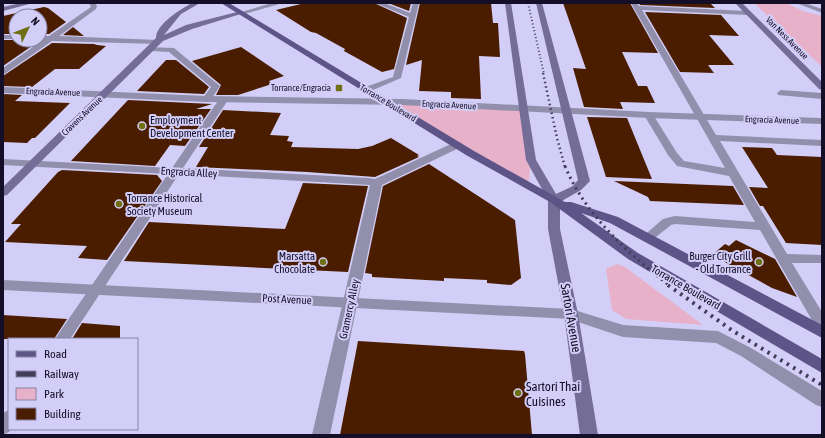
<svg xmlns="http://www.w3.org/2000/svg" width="825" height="438" font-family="'Asap Condensed',sans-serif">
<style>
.green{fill:#e7b1c9}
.building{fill:#4b1d00}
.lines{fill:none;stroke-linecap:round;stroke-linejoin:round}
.lane{fill:#928fac;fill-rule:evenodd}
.street{fill:#928fac;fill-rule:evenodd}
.secondary{fill:#736d97;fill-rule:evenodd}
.primary{fill:#5d5587;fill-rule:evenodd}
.rail-far3{stroke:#423d59;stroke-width:2;stroke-dasharray:1 2.5;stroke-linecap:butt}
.rail-far2{stroke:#423d59;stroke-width:2.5;stroke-dasharray:1.5 3;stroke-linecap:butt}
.rail-far1{stroke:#423d59;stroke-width:3;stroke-dasharray:2 4;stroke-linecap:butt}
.rail{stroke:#423d59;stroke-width:4;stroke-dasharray:2.5 5;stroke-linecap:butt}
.poi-dot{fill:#6f7013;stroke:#d3cef7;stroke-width:1.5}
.labels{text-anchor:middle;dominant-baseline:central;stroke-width:4;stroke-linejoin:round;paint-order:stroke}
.far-street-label{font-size:9px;fill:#140f27;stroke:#d3cef7}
.far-poi-label{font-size:9px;fill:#140f27;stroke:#d3cef7;text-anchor:end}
.poi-label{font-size:11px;fill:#140f27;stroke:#d3cef7;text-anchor:start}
.street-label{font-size:11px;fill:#140f27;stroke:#d3cef7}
.near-street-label{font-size:13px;fill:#140f27;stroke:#d3cef7}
.near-poi-label{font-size:13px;fill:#140f27;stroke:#d3cef7;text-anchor:start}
</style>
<rect width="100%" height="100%" fill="#d3cef7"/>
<path class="green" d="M754,3H786L803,11L822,16V67Z
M385,102L523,109L531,160L528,186Z
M617,264L625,267L703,325L626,319L612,310L606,269Z"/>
<path class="building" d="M305,3H374L407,18L394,69L382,72L344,51L345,49L316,33L311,32L276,10Z
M388,3H411L409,11Z
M420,3H491L493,23H498L500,57L479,56L481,99L451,98V92L419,91L422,60L406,65Z
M563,3H630L658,53L622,52L638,86H647L655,103L620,102L623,109L584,107L573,68L586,69Z
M639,3H710L715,8L640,5Z
M44,7L48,8L66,22L49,34H40V16H16V34H3V16Z
M645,12L721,15L739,36L709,35L734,65H708L714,73L680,72Z
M73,27L84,36L63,35Z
M3,40H38L39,41L3,66Z
M52,43L94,44L97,45L106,46L79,69H55L32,87L3,86V76Z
M241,47L284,76L269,81L272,84L238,95H216L221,85L192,61Z
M166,60H176L209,87L204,94L137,91Z
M3,94L22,95L15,101L70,103L35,138H32L27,143L3,142Z
M128,100L212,104L196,109H211L185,146L170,145L155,166L71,161Z
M223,110L281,113L270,135L289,136L287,141L293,142L291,147L358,149L372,146L391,138L419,155L417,156L419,157L375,177L307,172L196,167L208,147H199Z
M587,117L627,118L652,179L606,177Z
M742,147L772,148L777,155L822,157V245L786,243L763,206H760L749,187L768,188Z
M429,164L515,220L521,278L511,285L487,283V280L444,278V281L372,277V274L365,273L383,186Z
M62,170L157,175L162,181L107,260L78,258L87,246L5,242L21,224H11L58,172Z
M614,181L733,186L744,205L650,201L648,197Z
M303,183L368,186L348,272L124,261L149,222L285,229Z
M736,240L775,259L797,297L772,288L712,255L725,244L729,246Z
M3,315L67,319L54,339H3Z
M82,323L120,326V339H72Z
M358,341L524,351L525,354L532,435H340Z"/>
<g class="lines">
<path class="lane" d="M89,3H95L97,6L96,9L59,36L158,40L162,42L158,44L52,41L3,75V68L43,40H39L40,36H49L91,7Z
M375,3H384L410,13L413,3H419L401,78L366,93L363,92L362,90L363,88L393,77L409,17Z
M631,3H637L639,6L747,11L750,13L747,15L642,10L716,135L822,140V146L720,141L787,254L822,255V263H792L822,312V331L817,329L760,230L675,224L671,225L651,241H643L641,238L663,219L675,216L755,222L729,176L677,166L668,155L644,115L646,113H652L677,153L684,161L725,168Z
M3,35H16V39H3Z
M147,47L174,48L220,86L210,101H204L202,99L211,87L169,52L150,51H147Z
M781,90L822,93V99L778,95L777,93Z
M223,97L228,100L183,168L368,178L375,179L453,143H461L462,145L461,147L382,185L330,435H312L370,185L179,174L70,339H55L168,174L3,165V159L172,168L220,98Z
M571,309L623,325L718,331L751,348L822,391V407L816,405L741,356L716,343L623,337L566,318L564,314L566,310Z
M9,410V429H11L9,432L3,435V413Z"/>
<path class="street" d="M272,3H283L241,15L238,13Z
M796,3H805L822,9V13Z
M3,87L207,96L402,99L649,112L822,118V124L649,118L402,105L207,102L3,93Z
M3,280L571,309L576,310L578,314L576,318L571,319L3,290Z"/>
<path class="secondary" d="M21,3H33L3,11V7Z
M192,3H200L181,14L164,35L186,25L241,11L244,13L192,29L163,41L7,195L3,196V187L156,38C156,24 181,9 192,3Z
M505,3H511L536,160L556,194L573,186L578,180L536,3H542L590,181L581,190L560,202V229L578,314L598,435H580L564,314L548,229V200L526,160Z
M735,3H742L822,82V90L819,89Z"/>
<path class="primary" d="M221,3H229L474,151L565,202H571L618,217L822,325V338L610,223L581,213L638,253L822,359V373L628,259L550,202L466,155Z"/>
<path class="rail-far3" d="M528,3L544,74"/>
<path class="rail-far2" d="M543,73L557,138L565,167"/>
<path class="rail-far1" d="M565,166C585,215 629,254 670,286"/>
<path class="rail" d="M668,285L733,331L822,385"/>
</g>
<g class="poi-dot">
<rect x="335" y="84" width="8" height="8" rx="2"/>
<circle cx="142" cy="126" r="4"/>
<circle cx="119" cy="204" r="4"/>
<circle cx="323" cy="262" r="4"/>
<circle cx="759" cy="262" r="4"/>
<circle cx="518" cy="393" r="4"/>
</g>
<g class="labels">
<g class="far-street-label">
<text transform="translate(787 38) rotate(45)">Van Ness Avenue</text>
<text transform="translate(53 92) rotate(2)">Engracia Avenue</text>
<text transform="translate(388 103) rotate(31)">Torrance Boulevard</text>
<text transform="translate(449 105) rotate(3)">Engracia Avenue</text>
<text transform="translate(82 116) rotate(-44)">Cravens Avenue</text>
<text transform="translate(772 120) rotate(2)">Engracia Avenue</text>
</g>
<g class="far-poi-label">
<text x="331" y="88">Torrance/Engracia</text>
</g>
<g class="poi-label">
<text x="150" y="120">Employment<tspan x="150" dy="13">Development Center</tspan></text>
<text x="127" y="198">Torrance Historical<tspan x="127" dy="13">Society Museum</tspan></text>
<text x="315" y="256" text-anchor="end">Marsatta<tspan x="315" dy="13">Chocolate</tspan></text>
<text x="751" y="256" text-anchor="end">Burger City Grill<tspan x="751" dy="13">- Old Torrance</tspan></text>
</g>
<g class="street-label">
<text transform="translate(189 172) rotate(3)">Engracia Alley</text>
<text transform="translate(686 287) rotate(30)">Torrance Boulevard</text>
<text transform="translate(287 299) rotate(3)">Post Avenue</text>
<text transform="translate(349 309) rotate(-78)">Gramercy Alley</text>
</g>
<g class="near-street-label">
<text transform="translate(571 318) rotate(80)">Sartori Avenue</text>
</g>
<g class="near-poi-label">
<text x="526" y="386">Sartori Thai<tspan x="526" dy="15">Cuisines</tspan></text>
</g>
</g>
<rect width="825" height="438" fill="none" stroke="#140f27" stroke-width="8"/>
<rect x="8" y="338" width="130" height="92" fill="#d3cef7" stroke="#8782a4"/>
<rect x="16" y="351" width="20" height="6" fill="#5d5587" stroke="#8782a4"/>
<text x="44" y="358" font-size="12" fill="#140f27">Road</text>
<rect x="16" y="371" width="20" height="6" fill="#423d59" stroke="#8782a4"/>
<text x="44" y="378" font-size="12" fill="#140f27">Railway</text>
<rect x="16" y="388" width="20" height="12" fill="#e7b1c9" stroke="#8782a4"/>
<text x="44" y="398" font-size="12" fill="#140f27">Park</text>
<rect x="16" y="408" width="20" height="12" fill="#4b1d00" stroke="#8782a4"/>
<text x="44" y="418" font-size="12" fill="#140f27">Building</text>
<g transform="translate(28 28) rotate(47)"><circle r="19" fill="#d3cef7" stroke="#8782a4"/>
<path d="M0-3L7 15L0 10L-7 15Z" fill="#6f7013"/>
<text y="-6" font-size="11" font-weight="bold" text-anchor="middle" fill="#140f27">N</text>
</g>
</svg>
